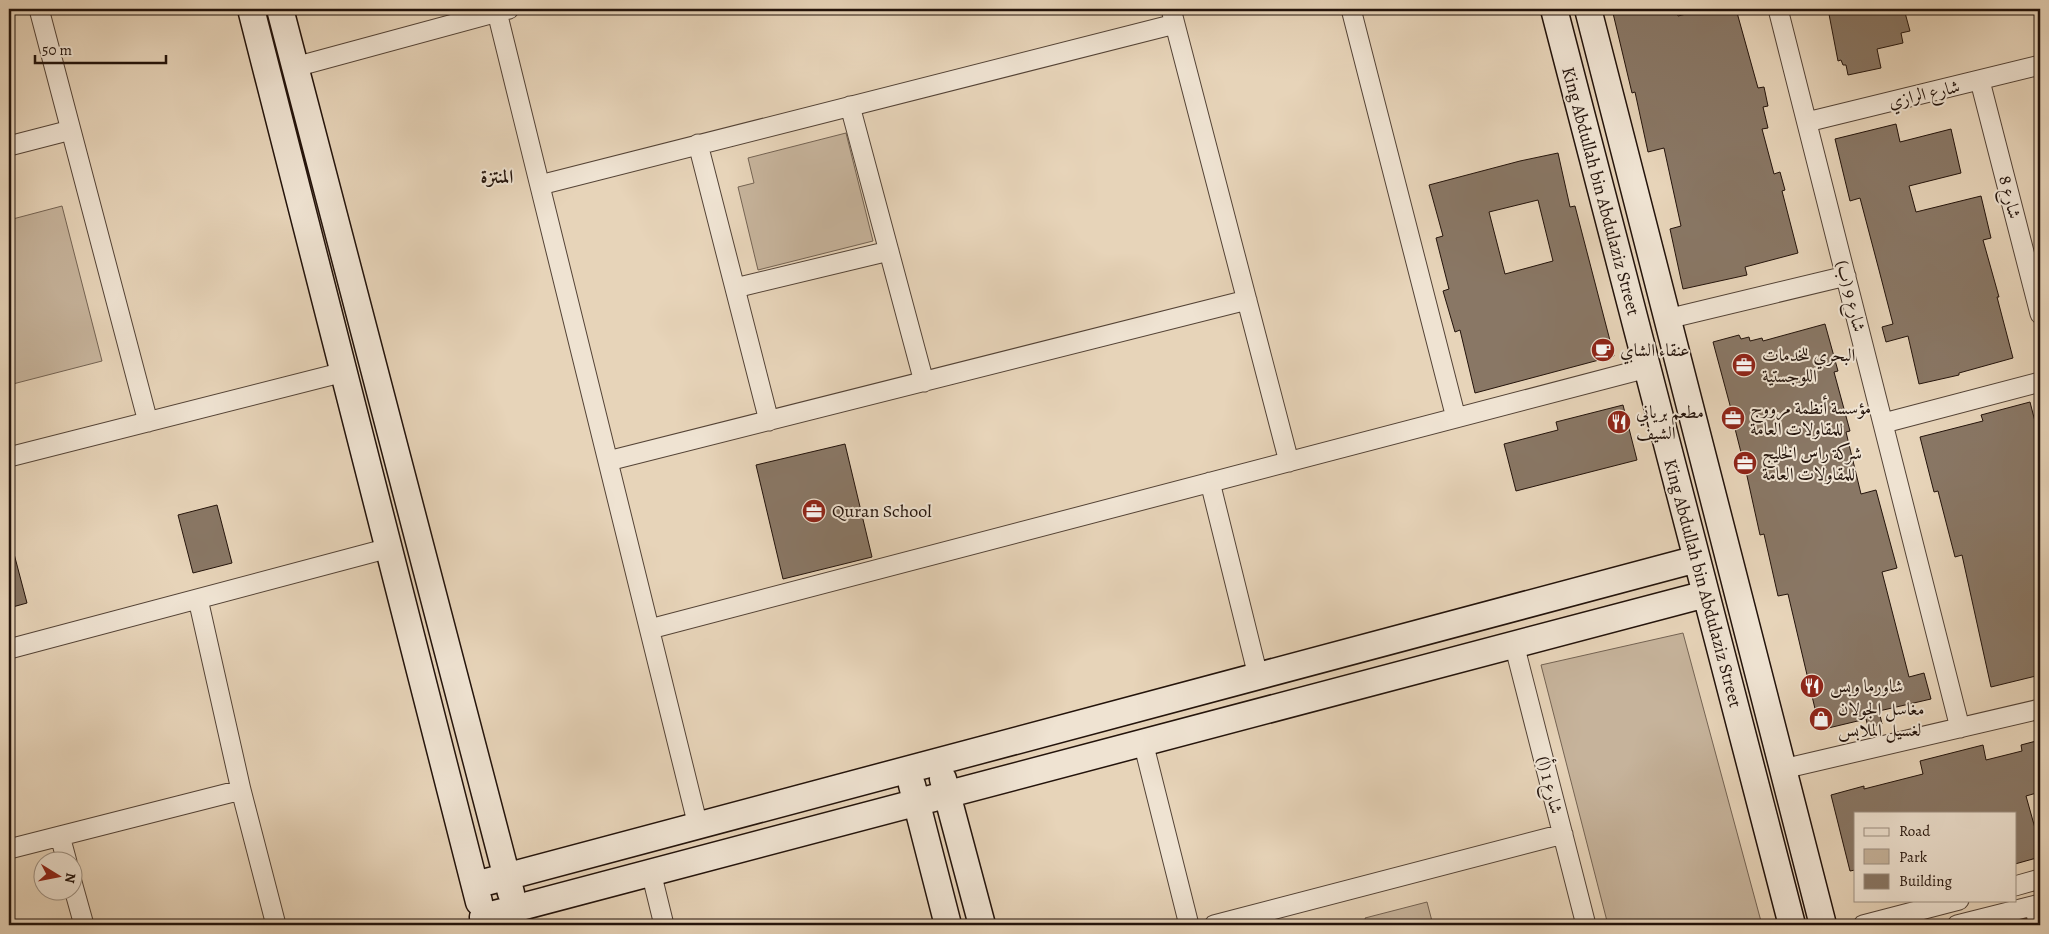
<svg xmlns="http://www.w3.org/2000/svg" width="2049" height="934" font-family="Alegreya,Amiri,serif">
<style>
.green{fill:#c6b39b;stroke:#746353}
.building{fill:#897765;stroke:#23130b;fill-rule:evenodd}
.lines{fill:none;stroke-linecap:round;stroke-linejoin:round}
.street-casing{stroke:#544336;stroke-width:21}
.secondary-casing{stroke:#23130b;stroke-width:29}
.street{stroke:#efe3d2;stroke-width:19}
.secondary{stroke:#efe3d2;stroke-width:26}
.labels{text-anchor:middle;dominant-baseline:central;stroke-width:4;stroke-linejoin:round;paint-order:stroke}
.street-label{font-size:18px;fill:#23130b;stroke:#efe3d2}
.poi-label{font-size:18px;fill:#23130b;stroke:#efe3d2;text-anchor:start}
.neighbourhood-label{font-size:19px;font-weight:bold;fill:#23130b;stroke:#efe3d2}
</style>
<rect width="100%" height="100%" fill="#e7d4b9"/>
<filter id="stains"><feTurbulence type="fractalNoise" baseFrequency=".004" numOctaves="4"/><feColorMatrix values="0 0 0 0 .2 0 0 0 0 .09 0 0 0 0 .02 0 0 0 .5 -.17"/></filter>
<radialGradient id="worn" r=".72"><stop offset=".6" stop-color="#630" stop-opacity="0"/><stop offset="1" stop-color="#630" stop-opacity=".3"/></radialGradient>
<path class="green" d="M846,133L873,241L758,270L738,187L754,183L748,158Z
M62,206L102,361L9,385V220Z
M1683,633L1762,925H1608L1541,665Z
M1427,902L1433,925H1367L1365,918Z"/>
<path class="building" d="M1612,9H1676L1678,16L1706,9H1736L1758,88L1764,87L1768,106L1763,107L1768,128L1762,129L1774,174L1780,172L1785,190L1782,191L1798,253L1745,267L1747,275L1683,289L1670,229L1681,226L1664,148L1648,152L1635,92L1632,93Z
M1828,9H1904L1910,31L1901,33L1903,43L1877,49L1881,68L1848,75L1846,65H1843L1841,60L1838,61Z
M1896,124L1900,142L1951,129L1961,173L1909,186L1916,212L1981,196L1991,238L1983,240L1999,297H1997L2013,358L1959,373V375L1919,384L1908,336L1886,342L1882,327L1893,324L1879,270L1860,198L1850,201L1835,139Z
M1558,153L1570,207L1575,206L1614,356L1475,393L1460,330L1455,332L1443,291L1449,289L1436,238L1443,236L1429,185L1520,161ZM1538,200L1553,261L1505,274L1489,212Z
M1825,324L1838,371L1834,372L1850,431L1846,432L1861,494L1876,490L1897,568L1882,572L1909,677L1924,673L1931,699L1879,711L1882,724L1868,727L1866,719L1820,730L1788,594L1778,596L1764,534L1760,535L1747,476L1730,409H1731L1713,342L1739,335L1741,339L1749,337L1750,341L1762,338L1763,341Z
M2030,402L2040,441V675L1991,687L1962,555L1955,557L1938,491L1934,492L1920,437L1983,421L1981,415Z
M1623,405L1637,460L1516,491L1504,444L1558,430L1556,422Z
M845,444L872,557L783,579L756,465Z
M217,505L232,563L193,573L178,515Z
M13,550L27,603L9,608V551Z
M2040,740V792L2026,796L2040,846V857L2015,864V813H1855V870L1850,871L1831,795L1864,786V789L1923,774L1920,761L1983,745L1986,760L2022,751L2021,745Z"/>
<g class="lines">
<g class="street-casing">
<path id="street" d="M39,9L148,422
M1171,9L1289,462
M1351,9L1456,418
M1778,9L1960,728
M497,12L698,826
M295,67L509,9
M1980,81L2040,314
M850,106L924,382
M1807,122L2040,65
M698,144L769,421
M9,146L71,130
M540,185L1175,24
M735,288L889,251
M1667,319L1846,276
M1884,423L2040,382
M9,457L344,372
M608,461L1247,300
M1210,482L1258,676
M198,599L241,790L276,925
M650,629L1647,368
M1514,644L1586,925
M9,649L389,548
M1143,742L1189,925
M1783,769L2040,709
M60,836L67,862
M9,849L241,790
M651,872L664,925
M72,882L84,925
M2015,886L2040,879
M2034,906L2039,925
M1214,925L1563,834
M1863,925L1959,900
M1957,925L2040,904"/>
</g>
<g class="secondary-casing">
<path id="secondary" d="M251,9L479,902
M280,9L511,893
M1554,9L1792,925
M1588,9L1823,925
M943,779L982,925
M912,785L948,925
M475,885L1697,559
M483,917L1706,594"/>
</g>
<use href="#street" class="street"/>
<use href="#secondary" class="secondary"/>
</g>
<defs>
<g id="cafe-disc" transform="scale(1.25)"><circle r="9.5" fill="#8f2418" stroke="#efe3d2"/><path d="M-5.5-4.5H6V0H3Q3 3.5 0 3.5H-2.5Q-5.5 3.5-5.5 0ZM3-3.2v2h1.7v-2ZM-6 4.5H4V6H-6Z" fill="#fff"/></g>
<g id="office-disc" transform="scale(1.25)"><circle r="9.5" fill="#8f2418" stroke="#efe3d2"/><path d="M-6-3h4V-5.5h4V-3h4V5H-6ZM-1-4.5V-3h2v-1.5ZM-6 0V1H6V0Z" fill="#fff"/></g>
<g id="restaurant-disc" transform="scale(1.25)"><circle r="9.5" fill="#8f2418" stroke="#efe3d2"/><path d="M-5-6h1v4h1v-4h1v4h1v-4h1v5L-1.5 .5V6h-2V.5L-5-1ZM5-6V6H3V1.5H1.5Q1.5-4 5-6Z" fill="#fff"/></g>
<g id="shop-disc" transform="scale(1.25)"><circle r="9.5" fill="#8f2418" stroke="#efe3d2"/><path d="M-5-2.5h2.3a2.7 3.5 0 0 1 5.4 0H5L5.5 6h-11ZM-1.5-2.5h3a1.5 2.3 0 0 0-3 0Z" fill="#fff"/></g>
</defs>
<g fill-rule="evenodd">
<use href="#cafe-disc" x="1603" y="350"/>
<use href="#office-disc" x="1744" y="365"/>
<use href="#office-disc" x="1733" y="418"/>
<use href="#restaurant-disc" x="1619" y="422"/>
<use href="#office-disc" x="1745" y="463"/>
<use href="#office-disc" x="814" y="511"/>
<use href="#restaurant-disc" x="1812" y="686"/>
<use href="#shop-disc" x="1821" y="719"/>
</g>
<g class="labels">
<g class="street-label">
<text transform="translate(1924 94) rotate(-13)">شارع الرازي</text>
<text transform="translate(1601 191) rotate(75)">King Abdullah bin Abdulaziz Street</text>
<text transform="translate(2010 197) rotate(76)">شارع 8</text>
<text transform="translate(1851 296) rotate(76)">شارع 9 (ب)</text>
<text transform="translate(1703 583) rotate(75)">King Abdullah bin Abdulaziz Street</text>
<text transform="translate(1550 785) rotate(76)">شارع 1 (أ)</text>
</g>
<g class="poi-label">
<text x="1620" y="350">عنقاء الشاي</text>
<text x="1762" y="355">البحري للخدمات<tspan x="1762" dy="21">اللوجستية</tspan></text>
<text x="1750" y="408">مؤسسة أنظمة مرووج<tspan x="1750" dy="21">للمقاولات العامة</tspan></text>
<text x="1636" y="412">مطعم برياني<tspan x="1636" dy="21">الشيف</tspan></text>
<text x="1762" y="453">شركة راس الخليج<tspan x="1762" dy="21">للمقاولات العامة</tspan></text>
<text x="832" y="511">Quran School</text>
<text x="1830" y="686">شاورما وبس</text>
<text x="1838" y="709">مغاسل الجولان<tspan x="1838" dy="21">لغسيل الملابس</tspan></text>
</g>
<g class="neighbourhood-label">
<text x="497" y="177">المنتزة</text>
</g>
</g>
<rect width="2049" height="934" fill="none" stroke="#e7d4b9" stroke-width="30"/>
<rect x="10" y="10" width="2029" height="914" fill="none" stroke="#23130b" stroke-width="2.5"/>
<rect x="15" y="15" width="2019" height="904" fill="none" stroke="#23130b"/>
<rect x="1854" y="812" width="162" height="90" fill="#efe3d2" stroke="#9d9082"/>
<rect x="1864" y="828" width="25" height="8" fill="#efe3d2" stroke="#9d9082"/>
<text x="1899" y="836" font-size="15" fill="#23130b">Road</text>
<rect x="1864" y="849" width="25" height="15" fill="#c6b39b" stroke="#9d9082"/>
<text x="1899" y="862" font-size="15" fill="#23130b">Park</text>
<rect x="1864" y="874" width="25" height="15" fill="#897765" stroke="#9d9082"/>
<text x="1899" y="886" font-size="15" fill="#23130b">Building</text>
<g transform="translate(58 876) rotate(100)"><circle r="24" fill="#efe3d2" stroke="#9d9082"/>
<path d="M0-4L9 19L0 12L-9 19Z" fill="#8f2418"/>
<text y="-8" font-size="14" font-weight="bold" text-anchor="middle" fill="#23130b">N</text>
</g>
<path d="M35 55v8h131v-8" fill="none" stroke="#23130b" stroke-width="2.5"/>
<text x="42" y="55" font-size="15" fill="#23130b" stroke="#efe3d2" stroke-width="4" paint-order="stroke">50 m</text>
<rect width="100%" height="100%" filter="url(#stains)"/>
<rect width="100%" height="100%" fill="url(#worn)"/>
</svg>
